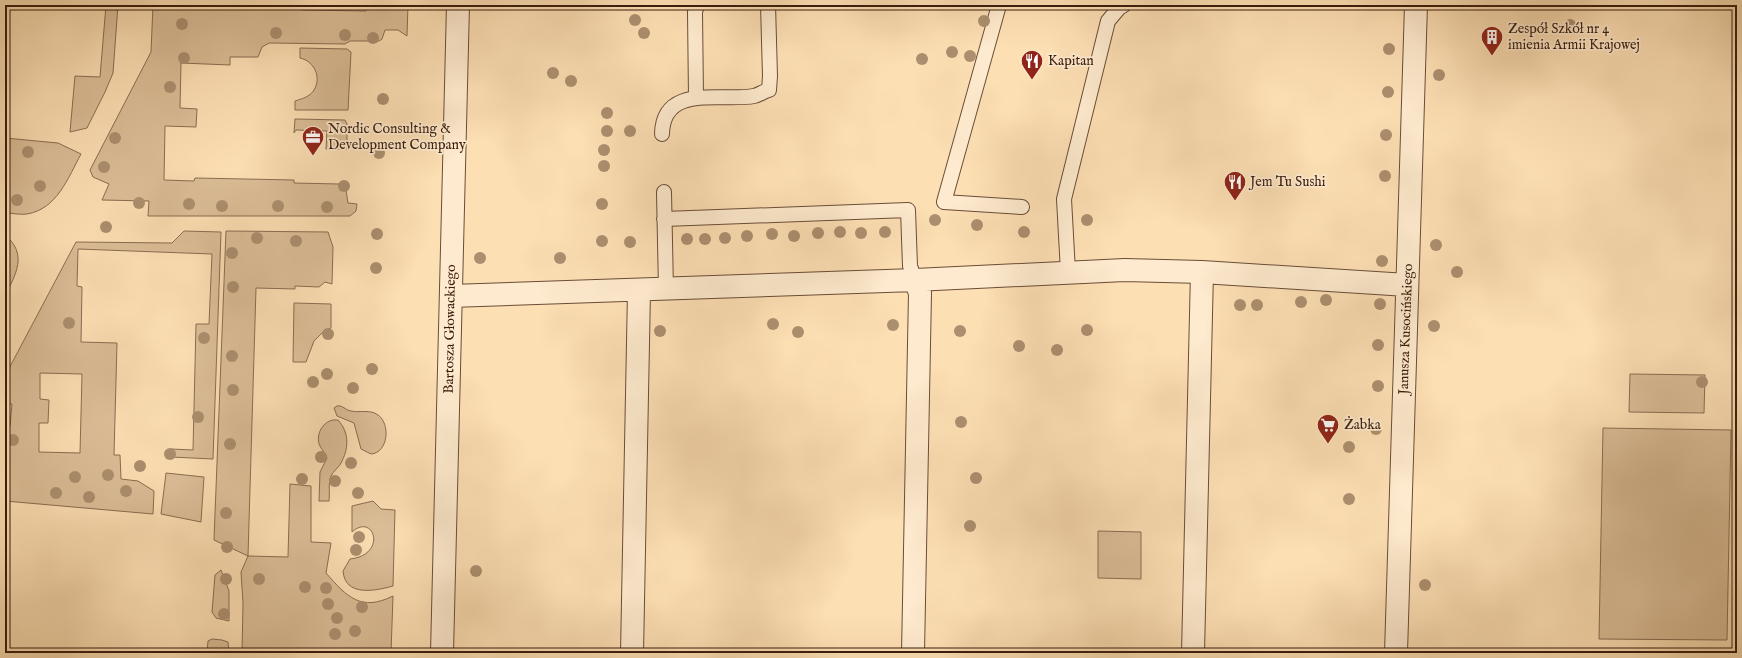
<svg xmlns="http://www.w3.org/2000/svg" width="1742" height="658" font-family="'IM FELL English',serif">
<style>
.green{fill:#dcbe98;stroke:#8a6d52;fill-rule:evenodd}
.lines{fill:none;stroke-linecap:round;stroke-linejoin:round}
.lane-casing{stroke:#6a4d37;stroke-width:16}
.street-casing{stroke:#6a4d37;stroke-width:24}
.lane{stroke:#feeace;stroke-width:14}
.street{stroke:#feeace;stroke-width:22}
.tree{fill:#ac8f6f}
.labels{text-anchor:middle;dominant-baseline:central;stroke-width:3.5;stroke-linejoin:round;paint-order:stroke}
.poi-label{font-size:14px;fill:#391c0d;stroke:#feeace;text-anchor:start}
.street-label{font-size:14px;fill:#391c0d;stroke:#feeace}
</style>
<rect width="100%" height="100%" fill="#fddfb4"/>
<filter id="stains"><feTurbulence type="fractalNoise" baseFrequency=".005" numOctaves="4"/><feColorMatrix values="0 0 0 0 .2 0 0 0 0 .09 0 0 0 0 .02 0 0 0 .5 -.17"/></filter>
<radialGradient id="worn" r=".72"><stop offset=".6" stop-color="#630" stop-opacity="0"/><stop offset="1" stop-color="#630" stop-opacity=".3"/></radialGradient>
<path class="green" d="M106,5H118L113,73L105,92L87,128L70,132L75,76L100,77Z
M153,5L252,7L253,5H265V8L292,9V5H302V10L366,11L367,5H408L407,36L398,30H385L382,39L379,41H350L345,44L269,43L262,47L258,57H230V65L181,63L180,108L197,109L196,127L165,126L164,180L194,181L195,178L294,180V183L339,184L340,188L346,190L348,203L357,204L356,211L350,216H148L149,201L102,200L109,184L93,177L90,170L151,52Z
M300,48L347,49L351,52L348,110H295V101C301,99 310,97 314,90C322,77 314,61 300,58Z
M295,119L345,120L347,124V149H326L327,131L296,130L294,133Z
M5,138L58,143L81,154C68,178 57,209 27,214C20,215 12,213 5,213Z
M184,231L221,232L213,459L171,457V449L193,450L196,324H209L212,254L78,249L77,286L82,287L81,342L117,343L114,455H120L121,479L138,481L154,491L153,514L5,501V426H10L12,404L5,403V376L76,242L172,243ZM40,373L82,374L80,453L39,452V423H48L49,400L40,399Z
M226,231L328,232L333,247L332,284L325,282L319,287L295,286V289L256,288L248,556L288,557L290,484L311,486V542L331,543L326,573C347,597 361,612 393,596L391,653H242L243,603L241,572L248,556L214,540Z
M5,235C28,254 16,274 5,296Z
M294,303L331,304V328L325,330L314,341L306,362H293Z
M1630,374L1705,375L1704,413L1629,412Z
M337,406C343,405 345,410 351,411C360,413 370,409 378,415C391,424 388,453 371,454L361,449L354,423L337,416L334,408Z
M333,420H338C349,432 349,447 342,461C340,467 333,471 331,476C328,483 330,494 329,501H319L320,472L327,458C325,453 322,450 320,446C315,436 322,422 333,420Z
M1603,428L1731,430L1727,640L1599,639Z
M166,473L204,477L201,522L161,514Z
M373,501L381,509L395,510L393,586C375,591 345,597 343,571L350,559C388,555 374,512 352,532V506Z
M1098,531L1141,532V579L1098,578Z
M221,570L229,591V621L216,618L212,612L215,575Z
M212,639L222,640L228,642L229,653H207L208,641Z"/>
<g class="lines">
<g class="lane-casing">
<path id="lane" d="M999,5L944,202L1022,207
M696,98L695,12L697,5
M662,134C663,83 722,102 754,96C759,95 764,91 769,90L770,76L768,5
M664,192L666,290
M664,219L908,210L910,266L915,280
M1068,272L1064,199L1108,21L1119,8L1124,5"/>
</g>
<g class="street-casing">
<path id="street" d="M451,296L915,280L1125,270L1202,272L1407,285
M442,653L458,5
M632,653L639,291
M913,653L920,293L915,280
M1193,653L1202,272
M1396,653L1416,5"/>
</g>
<use href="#lane" class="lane"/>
<use href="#street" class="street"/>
</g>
<g class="tree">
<circle cx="635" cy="20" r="6"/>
<circle cx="984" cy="21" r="6"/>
<circle cx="182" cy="24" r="6"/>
<circle cx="1570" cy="25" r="6"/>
<circle cx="276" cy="33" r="6"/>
<circle cx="644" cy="33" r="6"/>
<circle cx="345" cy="35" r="6"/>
<circle cx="373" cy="38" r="6"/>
<circle cx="1389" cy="49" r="6"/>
<circle cx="952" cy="52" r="6"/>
<circle cx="970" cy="56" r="6"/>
<circle cx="184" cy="58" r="6"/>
<circle cx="922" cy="59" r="6"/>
<circle cx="553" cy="73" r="6"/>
<circle cx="1439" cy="75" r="6"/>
<circle cx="571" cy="81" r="6"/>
<circle cx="170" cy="87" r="6"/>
<circle cx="1388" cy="92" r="6"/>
<circle cx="383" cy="99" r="6"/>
<circle cx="607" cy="113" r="6"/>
<circle cx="607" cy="131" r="6"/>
<circle cx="630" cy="131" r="6"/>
<circle cx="1386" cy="135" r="6"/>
<circle cx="115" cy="138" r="6"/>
<circle cx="604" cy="150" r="6"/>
<circle cx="28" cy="152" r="6"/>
<circle cx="379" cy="153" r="6"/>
<circle cx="604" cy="166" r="6"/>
<circle cx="104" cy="167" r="6"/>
<circle cx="1385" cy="176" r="6"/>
<circle cx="40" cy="186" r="6"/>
<circle cx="344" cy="186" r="6"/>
<circle cx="17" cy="200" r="6"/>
<circle cx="139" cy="203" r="6"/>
<circle cx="189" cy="204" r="6"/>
<circle cx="602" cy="204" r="6"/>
<circle cx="222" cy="206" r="6"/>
<circle cx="278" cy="206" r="6"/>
<circle cx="327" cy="207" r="6"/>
<circle cx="935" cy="220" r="6"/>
<circle cx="1087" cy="220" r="6"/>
<circle cx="977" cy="225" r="6"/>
<circle cx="106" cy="227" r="6"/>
<circle cx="840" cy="232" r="6"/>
<circle cx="885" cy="232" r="6"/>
<circle cx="1024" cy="232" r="6"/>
<circle cx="818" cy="233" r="6"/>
<circle cx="861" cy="233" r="6"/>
<circle cx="377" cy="234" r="6"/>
<circle cx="772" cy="234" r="6"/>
<circle cx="747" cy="236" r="6"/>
<circle cx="794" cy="236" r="6"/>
<circle cx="257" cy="238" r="6"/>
<circle cx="725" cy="238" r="6"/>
<circle cx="687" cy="239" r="6"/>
<circle cx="705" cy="239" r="6"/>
<circle cx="296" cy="241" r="6"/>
<circle cx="602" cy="241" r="6"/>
<circle cx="630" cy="242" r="6"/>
<circle cx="1436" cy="245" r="6"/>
<circle cx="232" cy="253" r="6"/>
<circle cx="480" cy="258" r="6"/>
<circle cx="560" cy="258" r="6"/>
<circle cx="1382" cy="261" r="6"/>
<circle cx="376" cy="268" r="6"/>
<circle cx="1457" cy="272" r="6"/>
<circle cx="233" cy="287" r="6"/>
<circle cx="1326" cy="300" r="6"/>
<circle cx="1301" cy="302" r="6"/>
<circle cx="1380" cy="304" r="6"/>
<circle cx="1240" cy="305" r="6"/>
<circle cx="1257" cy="305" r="6"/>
<circle cx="69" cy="323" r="6"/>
<circle cx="773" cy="324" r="6"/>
<circle cx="893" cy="325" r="6"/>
<circle cx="1434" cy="326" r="6"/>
<circle cx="1087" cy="330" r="6"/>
<circle cx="660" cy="331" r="6"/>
<circle cx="960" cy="331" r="6"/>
<circle cx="798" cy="332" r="6"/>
<circle cx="328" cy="334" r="6"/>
<circle cx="204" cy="338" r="6"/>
<circle cx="1378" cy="345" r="6"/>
<circle cx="1019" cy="346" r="6"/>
<circle cx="1057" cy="350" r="6"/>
<circle cx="232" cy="356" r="6"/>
<circle cx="372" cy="369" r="6"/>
<circle cx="327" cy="374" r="6"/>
<circle cx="313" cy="382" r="6"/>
<circle cx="1702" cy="382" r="6"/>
<circle cx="1378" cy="386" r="6"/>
<circle cx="353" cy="388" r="6"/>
<circle cx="233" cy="390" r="6"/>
<circle cx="198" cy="417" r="6"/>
<circle cx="961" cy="422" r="6"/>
<circle cx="1376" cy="429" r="6"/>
<circle cx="13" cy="440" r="6"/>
<circle cx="230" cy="444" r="6"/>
<circle cx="1349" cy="447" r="6"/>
<circle cx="170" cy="454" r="6"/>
<circle cx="321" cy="457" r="6"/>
<circle cx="351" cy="463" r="6"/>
<circle cx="140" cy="466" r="6"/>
<circle cx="108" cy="475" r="6"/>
<circle cx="75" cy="477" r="6"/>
<circle cx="976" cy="478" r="6"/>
<circle cx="302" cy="479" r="6"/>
<circle cx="335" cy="481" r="6"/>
<circle cx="126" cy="491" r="6"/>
<circle cx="56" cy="493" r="6"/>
<circle cx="358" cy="493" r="6"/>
<circle cx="89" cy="497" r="6"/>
<circle cx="1349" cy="499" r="6"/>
<circle cx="226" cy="513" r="6"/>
<circle cx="970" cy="526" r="6"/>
<circle cx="359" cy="537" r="6"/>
<circle cx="227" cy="547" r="6"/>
<circle cx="356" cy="550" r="6"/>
<circle cx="476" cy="571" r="6"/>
<circle cx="226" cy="579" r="6"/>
<circle cx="259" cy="579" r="6"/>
<circle cx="1425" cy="585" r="6"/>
<circle cx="305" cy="587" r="6"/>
<circle cx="326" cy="588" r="6"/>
<circle cx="328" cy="604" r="6"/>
<circle cx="362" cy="607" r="6"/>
<circle cx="224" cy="614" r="6"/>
<circle cx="337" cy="618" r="6"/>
<circle cx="355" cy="631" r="6"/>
<circle cx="335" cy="634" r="6"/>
</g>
<defs>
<g id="building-pin" transform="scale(1.15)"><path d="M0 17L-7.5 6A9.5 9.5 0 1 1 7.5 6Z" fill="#8f2418" stroke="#feeace"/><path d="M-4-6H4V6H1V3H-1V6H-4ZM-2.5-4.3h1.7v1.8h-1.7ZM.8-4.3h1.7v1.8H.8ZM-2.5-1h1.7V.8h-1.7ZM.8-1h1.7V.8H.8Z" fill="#fff"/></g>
<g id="restaurant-pin" transform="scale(1.15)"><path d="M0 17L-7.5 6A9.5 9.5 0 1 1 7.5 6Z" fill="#8f2418" stroke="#feeace"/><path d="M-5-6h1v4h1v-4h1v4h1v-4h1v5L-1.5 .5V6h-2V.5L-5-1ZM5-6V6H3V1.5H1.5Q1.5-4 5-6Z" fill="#fff"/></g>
<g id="office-pin" transform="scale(1.15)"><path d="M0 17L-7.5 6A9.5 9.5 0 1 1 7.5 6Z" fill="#8f2418" stroke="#feeace"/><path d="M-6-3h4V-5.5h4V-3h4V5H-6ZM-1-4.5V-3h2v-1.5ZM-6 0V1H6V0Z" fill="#fff"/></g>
<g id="supermarket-pin" transform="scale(1.15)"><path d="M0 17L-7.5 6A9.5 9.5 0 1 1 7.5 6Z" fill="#8f2418" stroke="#feeace"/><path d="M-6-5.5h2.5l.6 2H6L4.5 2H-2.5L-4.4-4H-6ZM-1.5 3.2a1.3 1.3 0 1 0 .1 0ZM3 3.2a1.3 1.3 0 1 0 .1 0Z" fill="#fff"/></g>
</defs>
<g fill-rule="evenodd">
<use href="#building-pin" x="1492" y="37"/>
<use href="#restaurant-pin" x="1032" y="61"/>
<use href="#office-pin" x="313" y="137"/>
<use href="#restaurant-pin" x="1235" y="182"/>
<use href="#supermarket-pin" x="1328" y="425"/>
</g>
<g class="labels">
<g class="poi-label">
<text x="1508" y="29">Zespół Szkół nr 4<tspan x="1508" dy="16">imienia Armii Krajowej</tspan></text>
<text x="1048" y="61">Kapitan</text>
<text x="328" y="129">Nordic Consulting &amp;<tspan x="328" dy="16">Development Company</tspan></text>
<text x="1250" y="182">Jem Tu Sushi</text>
<text x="1344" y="425">Żabka</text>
</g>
<g class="street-label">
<text transform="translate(450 329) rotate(-89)">Bartosza Głowackiego</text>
<text transform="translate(1406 329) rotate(-88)">Janusza Kusocińskiego</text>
</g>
</g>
<rect width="1742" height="658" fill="none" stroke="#fddfb4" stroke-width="20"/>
<rect x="6" y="6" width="1730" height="646" fill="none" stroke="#391c0d" stroke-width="2"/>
<rect x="10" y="10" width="1722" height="638" fill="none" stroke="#391c0d"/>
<rect width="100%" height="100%" filter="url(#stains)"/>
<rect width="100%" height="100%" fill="url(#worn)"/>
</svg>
